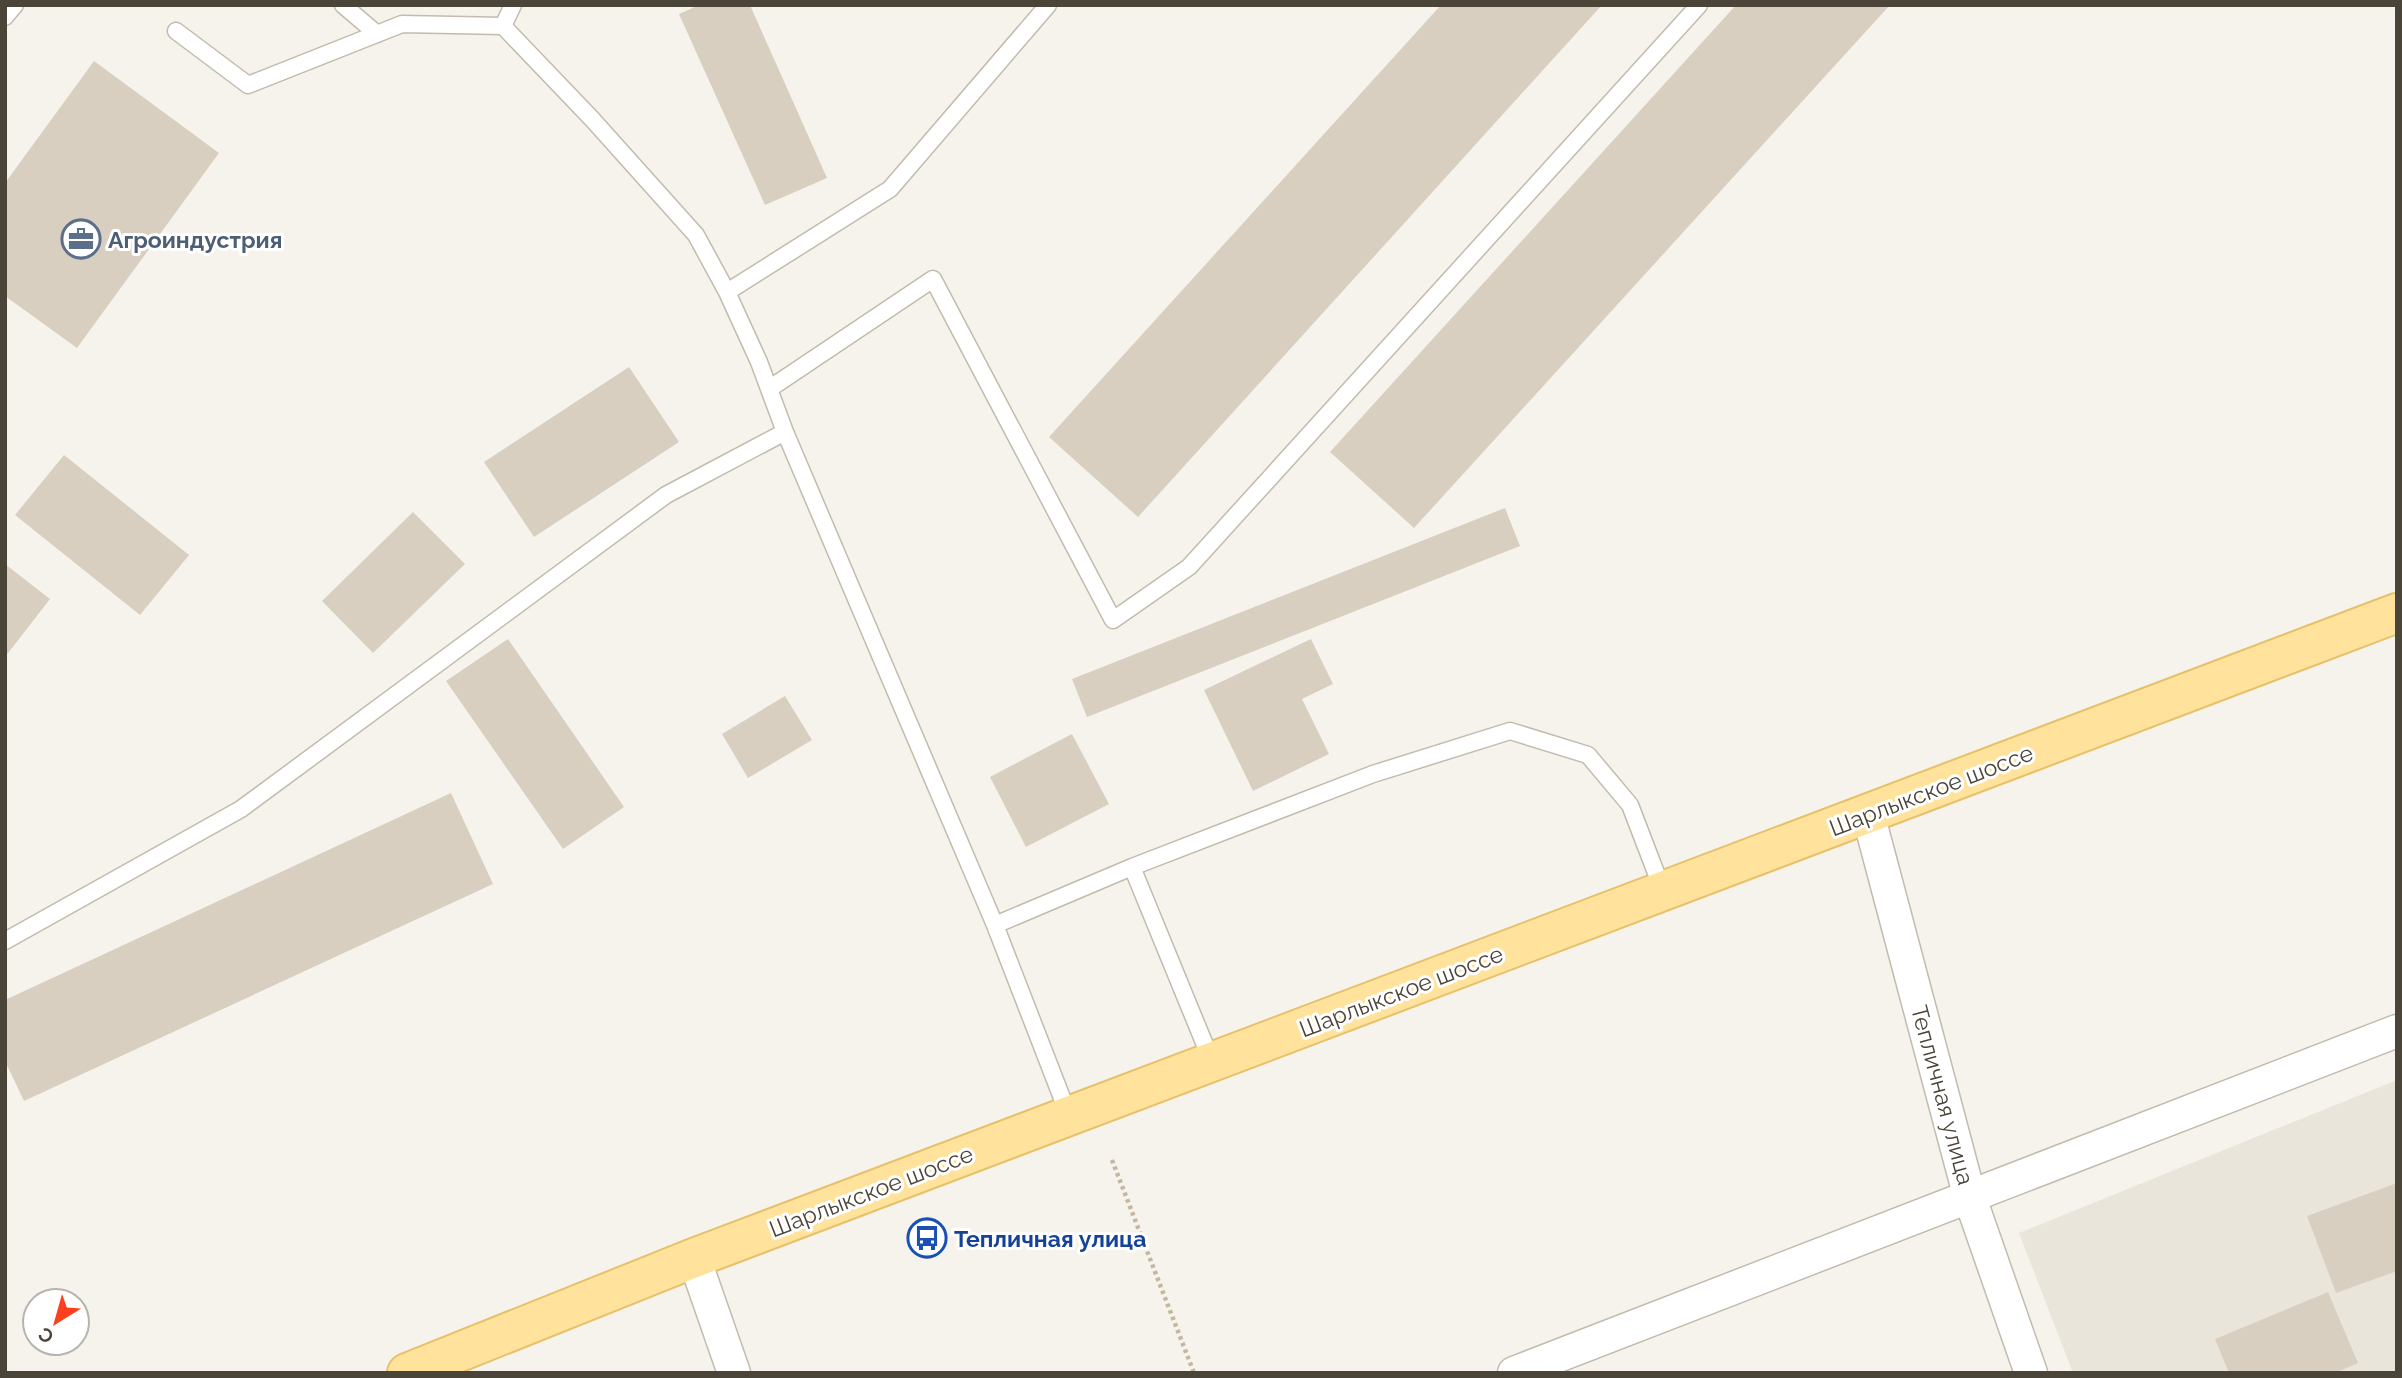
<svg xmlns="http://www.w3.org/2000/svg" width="2402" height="1378" font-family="Raleway,sans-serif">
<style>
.residential{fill:#eae5da}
.building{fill:#d8cfc1}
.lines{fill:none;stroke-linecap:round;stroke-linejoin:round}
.service-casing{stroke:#c2bbae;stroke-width:19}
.minor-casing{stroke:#c2bbae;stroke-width:35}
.primary-casing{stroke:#e6c16a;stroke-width:42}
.path{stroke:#c4b79f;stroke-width:4.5;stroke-dasharray:3.5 3.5;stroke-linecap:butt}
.service{stroke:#fff;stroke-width:16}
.minor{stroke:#fff;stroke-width:32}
.primary{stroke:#ffe39c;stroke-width:38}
.labels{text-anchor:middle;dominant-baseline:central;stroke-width:6;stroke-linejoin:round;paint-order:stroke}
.service-label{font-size:23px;font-weight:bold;fill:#4e5e75;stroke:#fff;text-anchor:start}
.street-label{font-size:23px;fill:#4b4439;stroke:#fff}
.transit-label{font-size:23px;font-weight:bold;fill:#164399;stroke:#fff;text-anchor:start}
</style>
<rect width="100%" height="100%" fill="#f6f3ec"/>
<path class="residential" d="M2397,1080V1373H2073L2019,1233Z"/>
<path class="building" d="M699,5H750L827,178L765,205L679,14Z
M1441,5H1602L1138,517L1049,437Z
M1736,5H1890L1414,528L1330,452Z
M94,61L219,153L77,348L5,296V183Z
M629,367L679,442L534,537L484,462Z
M64,455L189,555L140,615L15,515Z
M1505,508L1520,546L1087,717L1072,679Z
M413,512L465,564L373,653L322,601Z
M5,564L50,599L5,657Z
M508,639L624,807L563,849L446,681Z
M1311,639L1333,684L1302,699L1329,754L1253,791L1204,690Z
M785,696L812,740L748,778L722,734Z
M1072,734L1109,804L1026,847L990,777Z
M451,793L493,884L24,1101L5,1061V1000Z
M2397,1183V1271L2336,1293L2307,1216Z
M2328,1292L2358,1363L2335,1373H2229L2215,1339Z"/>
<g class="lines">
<g class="service-casing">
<path id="service" d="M343,5L377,34
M5,17L15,5
M503,26L513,5
M176,31L248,85L402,24L503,26L592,119L696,235L727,292L759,362L785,432L995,925L1132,867L1212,1062
M727,292L890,189L1048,5
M769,389L933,279L1113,620L1189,567L1699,5
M1132,867L1373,774L1510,731L1588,755L1630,805L1663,891
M995,925L1069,1116
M5,941L241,809L666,495L785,432"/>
</g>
<g class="minor-casing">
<path id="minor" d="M1868,814L1970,1198L2031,1373
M694,1258L734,1373
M1514,1373L2397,1031"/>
</g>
<g class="primary-casing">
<path id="primary" d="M407,1373L694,1258L2397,613"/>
</g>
<path class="path" d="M1112,1160L1194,1373"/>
<use href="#service" class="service"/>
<use href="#minor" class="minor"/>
<use href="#primary" class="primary"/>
</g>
<defs>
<g id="office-ring" transform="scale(2.0125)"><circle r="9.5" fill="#fff" stroke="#5c6f8a" stroke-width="1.5"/><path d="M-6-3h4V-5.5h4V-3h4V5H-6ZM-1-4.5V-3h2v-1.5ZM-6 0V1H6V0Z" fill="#5c6f8a"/></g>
<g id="bus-ring" transform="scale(2.0125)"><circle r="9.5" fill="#fff" stroke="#1a4fb4" stroke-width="1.5"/><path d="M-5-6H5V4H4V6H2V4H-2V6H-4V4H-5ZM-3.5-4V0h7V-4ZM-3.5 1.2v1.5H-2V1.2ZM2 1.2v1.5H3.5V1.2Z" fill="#1a4fb4"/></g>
</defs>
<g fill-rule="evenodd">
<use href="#office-ring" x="81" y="239"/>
<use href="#bus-ring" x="927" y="1238"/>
</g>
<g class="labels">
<g class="service-label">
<text x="108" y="239">Агроиндустрия</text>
</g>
<g class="street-label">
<text transform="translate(1931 790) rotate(-21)">Шарлыкское шоссе</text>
<text transform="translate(1401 991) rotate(-21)">Шарлыкское шоссе</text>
<text transform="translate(1943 1095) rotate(75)">Тепличная улица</text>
<text transform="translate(871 1191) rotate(-21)">Шарлыкское шоссе</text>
</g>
<g class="transit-label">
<text x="954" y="1238">Тепличная улица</text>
</g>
</g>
<rect width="2402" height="1378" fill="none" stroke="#4b4439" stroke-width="14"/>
<g transform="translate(56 1322) rotate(217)"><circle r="33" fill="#ffffff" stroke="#b7b4b0" stroke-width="2"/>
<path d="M0-5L12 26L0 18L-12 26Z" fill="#fc3f1d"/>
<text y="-10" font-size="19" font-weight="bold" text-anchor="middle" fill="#4b4439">С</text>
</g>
</svg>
